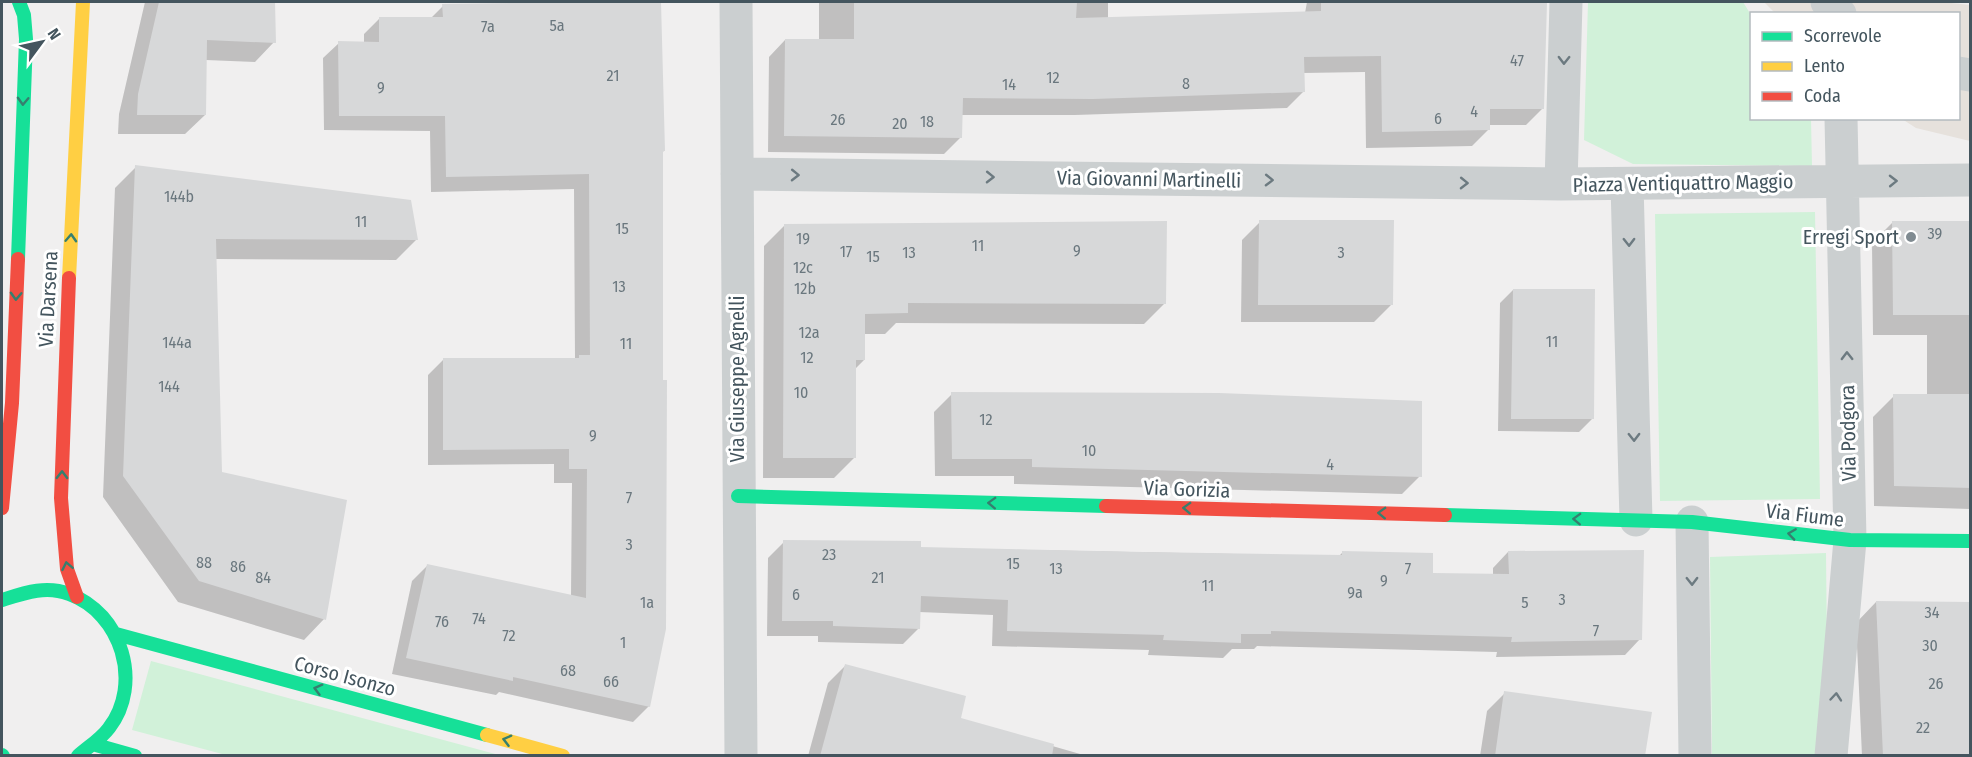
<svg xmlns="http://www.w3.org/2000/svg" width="1972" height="757" font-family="'Fira Sans Condensed',sans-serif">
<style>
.commercial{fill:#e6e1dc}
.green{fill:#d1f1d9}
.shadow{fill:#0003}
.building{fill:#d7d8d9}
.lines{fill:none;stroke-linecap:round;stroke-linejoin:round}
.street{stroke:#cbcfd0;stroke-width:33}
.fast{stroke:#16e098;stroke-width:14}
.slow{stroke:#ffcf43;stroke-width:14}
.jam{stroke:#f24e42;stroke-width:14}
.oneway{stroke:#6c7a80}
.oneway2{stroke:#367f6f}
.poi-dot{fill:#808b91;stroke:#fff;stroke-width:2}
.labels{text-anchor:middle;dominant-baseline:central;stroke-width:6;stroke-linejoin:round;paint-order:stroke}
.number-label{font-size:16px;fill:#6a777e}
.street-label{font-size:20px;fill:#44555e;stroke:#fff}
.poi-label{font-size:20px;fill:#44555e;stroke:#fff;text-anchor:end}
</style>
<rect width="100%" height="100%" fill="#f0efef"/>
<path class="commercial" d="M1764,2H1942L1970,5V141L1916,128L1902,119L1958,118V14L1775,13Z"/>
<path class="green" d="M1588,2H1743L1751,15L1752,118L1811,119L1812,166L1633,164L1584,140Z
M1815,212L1820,499L1660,501L1655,214Z
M1826,553L1828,755H1712L1710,557Z
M151,661L499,755H226L132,730Z"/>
<path class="shadow" d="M145,2H273L274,42L255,62L206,60L205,115L185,134H118L119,114Z
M660,2L664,151L661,153L649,706L633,722L499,692L496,695L392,674L412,581L428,565L571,596L572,483H554V464L428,465V375L443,360L575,359L574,189L431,192L430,131L324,130L323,58L339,43H364V34L379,19H430L443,6Z
M819,2H1108V18L1305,13L1307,2H1546L1543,108L1526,125H1488V130L1472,146L1366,148L1365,72L1303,73V92L1287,108L1075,115H961L960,138L944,154L768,152L769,57L785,40H819Z
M136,167L417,239L396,260L215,259L221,473L324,619L304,640L178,602L103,497L115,188Z
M1260,222L1392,304L1374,322H1241L1242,240Z
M1893,222H1970V509L1874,506L1873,417L1894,396H1927V335H1873L1872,243Z
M785,225L1165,303L1144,324L896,323L885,334H864V360L855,369L854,458L834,478H763L764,246Z
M1513,290L1592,419L1579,432L1498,431L1500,303Z
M952,394L1420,476L1402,494L1014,484V476H935L934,412Z
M784,542L919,548L1339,556L1343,552L1432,574L1493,576V568L1508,552L1640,639L1625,655L1496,657L1497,652L1257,646L1254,649H1232L1223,658L1148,655L1149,650L992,646L993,615L919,612V628L903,644L818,642V636H767L768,558Z
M1876,602L1970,756H1862L1856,623Z
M845,666L959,719L1087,756H808L828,683Z
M1505,693L1644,756H1480L1487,711Z"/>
<path class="building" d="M159,2H275L276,43L207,40L206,115H137L138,94Z
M577,2H661L665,151H663V380H667L666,629L650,707L513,677V681L406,658L427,564L586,598L587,469H569V449L443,450V358H579V355H590L589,174L446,177L445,116H339L338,41L379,42V17H443L442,4Z
M854,2H1077L1076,18L1321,11V2H1547L1544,109H1490V130L1382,132L1381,56L1304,57L1305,92L1093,99L963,98L962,138L784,136L785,39H854Z
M135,165L411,200L418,240L216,239L222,472L347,500L326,620L199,581L123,476Z
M1259,220H1394L1393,305H1258Z
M1167,221L1166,304L908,303V313L865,314V360H856V458H783L784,224Z
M1892,221H1971V315H1893Z
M1513,289H1595L1594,419H1511Z
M951,392L1219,393L1422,401V477L1032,467V459H952Z
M1893,394H1971V488L1894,486Z
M783,540L921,541V547L1143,552L1342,555V551L1433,553V573L1509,574L1508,551L1644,550L1642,640L1511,642L1512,637L1271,631V634H1241V643L1163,640L1164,635L1007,631L1008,600L921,596L920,629L833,626V621H782Z
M1876,601L1971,602V756H1883Z
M845,664L966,696L961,718L1054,744L1052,756H820Z
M1504,691L1652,712L1645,756H1495Z"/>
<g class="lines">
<path class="street" d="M736,2L741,756
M1827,2L1840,14
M1958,73L1970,75
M737,174L1561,184L1970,180
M1561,184L1566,2
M1627,184L1636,520
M1692,522L1695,756
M1831,756L1850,540L1841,118"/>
<path class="fast" d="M18,259L26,39L24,15L19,2
M738,496L1106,506
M1445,515L1692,522L1850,540L1970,541
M2,600C24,593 46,585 69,594C122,613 143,684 109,728C101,739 88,747 78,756
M116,634L487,735
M96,745L135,756
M2,755L3,756"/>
<path class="slow" d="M69,278L83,2
M487,735L563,756"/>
<path class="jam" d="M69,278L61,498L67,569L77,597
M1106,506L1445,515
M2,508L12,403L18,259"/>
</g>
<defs><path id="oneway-chevron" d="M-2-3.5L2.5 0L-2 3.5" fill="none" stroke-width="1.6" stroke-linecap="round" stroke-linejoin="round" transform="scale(1.5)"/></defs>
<g class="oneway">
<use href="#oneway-chevron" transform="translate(1564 60) rotate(91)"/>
<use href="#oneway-chevron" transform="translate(795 175) rotate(1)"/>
<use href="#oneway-chevron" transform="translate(990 177) rotate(1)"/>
<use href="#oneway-chevron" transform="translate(1269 180) rotate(1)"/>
<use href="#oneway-chevron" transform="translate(1893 181) rotate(-1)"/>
<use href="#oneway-chevron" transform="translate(1464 183) rotate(1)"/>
<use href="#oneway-chevron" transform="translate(1629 242) rotate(89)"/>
<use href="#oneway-chevron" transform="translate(1847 356) rotate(-91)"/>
<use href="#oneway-chevron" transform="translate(1634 437) rotate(89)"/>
<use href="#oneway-chevron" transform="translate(1692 581) rotate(89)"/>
<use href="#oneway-chevron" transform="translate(1836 697) rotate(-85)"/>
</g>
<g class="oneway2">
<use href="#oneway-chevron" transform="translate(23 101) rotate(92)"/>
<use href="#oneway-chevron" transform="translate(71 238) rotate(-87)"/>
<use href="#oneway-chevron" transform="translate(16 296) rotate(92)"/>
<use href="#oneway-chevron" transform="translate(62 475) rotate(-89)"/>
<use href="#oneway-chevron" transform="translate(992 503) rotate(-178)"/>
<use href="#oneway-chevron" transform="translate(1187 508) rotate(-178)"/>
<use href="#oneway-chevron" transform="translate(1382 513) rotate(-178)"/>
<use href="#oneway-chevron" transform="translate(1577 519) rotate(-178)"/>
<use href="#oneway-chevron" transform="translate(1792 534) rotate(-172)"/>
<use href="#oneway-chevron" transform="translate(67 566) rotate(-101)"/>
<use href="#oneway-chevron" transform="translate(318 689) rotate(-165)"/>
<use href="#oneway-chevron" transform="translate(507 740) rotate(-165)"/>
</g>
<circle class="poi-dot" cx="1911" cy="237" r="6"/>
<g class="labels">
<g class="number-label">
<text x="557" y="25">5a</text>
<text x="488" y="26">7a</text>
<text x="1517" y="60">47</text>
<text x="613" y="75">21</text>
<text x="1053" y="77">12</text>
<text x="1186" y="83">8</text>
<text x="1009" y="84">14</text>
<text x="381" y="87">9</text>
<text x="1474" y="111">4</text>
<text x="1438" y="118">6</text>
<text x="838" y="119">26</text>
<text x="927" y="121">18</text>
<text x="900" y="123">20</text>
<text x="179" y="196">144b</text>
<text x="361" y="221">11</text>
<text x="622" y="228">15</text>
<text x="1935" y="233">39</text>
<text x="803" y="238">19</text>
<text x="978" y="245">11</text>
<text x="1077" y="250">9</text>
<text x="846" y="251">17</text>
<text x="909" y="252">13</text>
<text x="1341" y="252">3</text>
<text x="873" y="256">15</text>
<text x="803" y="267">12c</text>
<text x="619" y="286">13</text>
<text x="805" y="288">12b</text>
<text x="809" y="332">12a</text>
<text x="1552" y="341">11</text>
<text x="177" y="342">144a</text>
<text x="626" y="343">11</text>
<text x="807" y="357">12</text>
<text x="169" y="386">144</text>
<text x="801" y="392">10</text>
<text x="986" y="419">12</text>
<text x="593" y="435">9</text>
<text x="1089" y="450">10</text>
<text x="1330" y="464">4</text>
<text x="629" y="497">7</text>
<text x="629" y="544">3</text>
<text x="829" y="554">23</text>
<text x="204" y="562">88</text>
<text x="1013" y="563">15</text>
<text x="238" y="566">86</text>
<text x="1056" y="568">13</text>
<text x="1408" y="568">7</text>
<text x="263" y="577">84</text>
<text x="878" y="577">21</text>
<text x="1384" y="580">9</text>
<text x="1208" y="585">11</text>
<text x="1355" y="592">9a</text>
<text x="796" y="594">6</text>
<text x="1562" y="599">3</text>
<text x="647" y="602">1a</text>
<text x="1525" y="602">5</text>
<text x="1932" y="612">34</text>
<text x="479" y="618">74</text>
<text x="442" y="621">76</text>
<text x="1596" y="630">7</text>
<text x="509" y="635">72</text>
<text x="623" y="642">1</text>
<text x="1930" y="645">30</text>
<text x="568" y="670">68</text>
<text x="611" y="681">66</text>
<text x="1936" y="683">26</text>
<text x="1923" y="727">22</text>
</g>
<g class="street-label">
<text transform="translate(1149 179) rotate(1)">Via Giovanni Martinelli</text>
<text transform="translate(1683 183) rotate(-1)">Piazza Ventiquattro Maggio</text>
<text transform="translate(48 299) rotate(-87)">Via Darsena</text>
<text transform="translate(737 379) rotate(-90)">Via Giuseppe Agnelli</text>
<text transform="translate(1848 433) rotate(-91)">Via Podgora</text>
<text transform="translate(1187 489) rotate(2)">Via Gorizia</text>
<text transform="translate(1805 515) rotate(7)">Via Fiume</text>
<text transform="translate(345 676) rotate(15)">Corso Isonzo</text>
</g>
<g class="poi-label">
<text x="1899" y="237">Erregi Sport</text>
</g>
</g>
<rect width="1972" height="757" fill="none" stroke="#44555e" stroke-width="6"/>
<rect x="1750" y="12" width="210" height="108" fill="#ffffff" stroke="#b4bbbf" stroke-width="1.5"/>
<rect x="1762" y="32" width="30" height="9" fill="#16e098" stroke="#b4bbbf" stroke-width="1.5"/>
<text x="1804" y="42" font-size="18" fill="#44555e">Scorrevole</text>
<rect x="1762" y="62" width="30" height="9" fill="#ffcf43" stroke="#b4bbbf" stroke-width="1.5"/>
<text x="1804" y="72" font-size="18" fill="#44555e">Lento</text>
<rect x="1762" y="92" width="30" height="9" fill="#f24e42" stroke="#b4bbbf" stroke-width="1.5"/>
<text x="1804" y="102" font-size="18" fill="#44555e">Coda</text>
<g transform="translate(42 42) rotate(57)" stroke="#ffffff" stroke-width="4.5" paint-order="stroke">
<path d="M0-4.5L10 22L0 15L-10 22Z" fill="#44555e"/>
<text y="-9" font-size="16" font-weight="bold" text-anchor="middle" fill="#44555e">N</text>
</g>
</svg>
